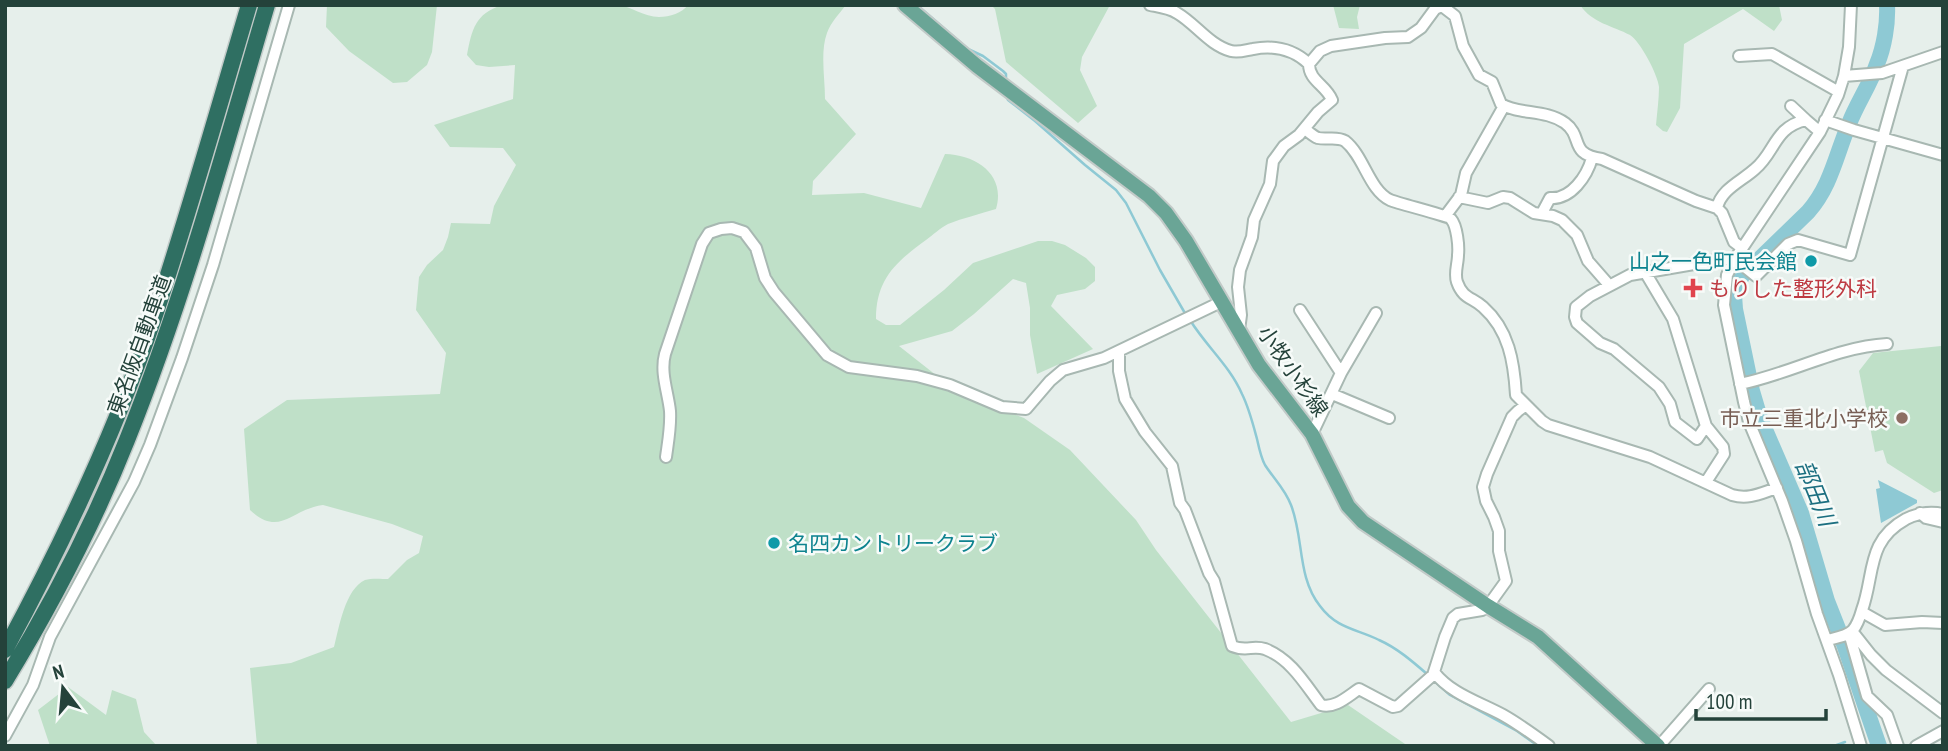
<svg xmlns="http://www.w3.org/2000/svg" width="1948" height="751" font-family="'PT Sans Narrow','Noto Sans JP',sans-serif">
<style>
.green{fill:#bfe0c8}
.water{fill:#8ec9d4}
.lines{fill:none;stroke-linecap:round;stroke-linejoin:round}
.stream{stroke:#8ec9d4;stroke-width:2.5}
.river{stroke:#8ec9d4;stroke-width:16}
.minor-casing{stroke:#a8b8b2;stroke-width:14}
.major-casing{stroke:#c2cac8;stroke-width:18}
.highway-casing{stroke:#c2cac8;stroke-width:19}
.minor{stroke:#fff;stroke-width:10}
.major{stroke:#6aa596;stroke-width:14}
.highway{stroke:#2f6f62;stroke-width:16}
.culture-dot{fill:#0f9aa8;stroke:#f7fbf9;stroke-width:2.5}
.health-dot{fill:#e0444e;stroke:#f7fbf9;stroke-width:2.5}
.education-dot{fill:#8d6e63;stroke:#f7fbf9;stroke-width:2.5}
.labels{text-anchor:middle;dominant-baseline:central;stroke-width:5;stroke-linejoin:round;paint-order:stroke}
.culture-label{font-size:21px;fill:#0d838f;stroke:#f7fbf9;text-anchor:end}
.health-label{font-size:21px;fill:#be3a42;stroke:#f7fbf9;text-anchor:start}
.street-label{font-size:21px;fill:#24423a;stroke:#f7fbf9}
.education-label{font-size:21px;fill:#785e54;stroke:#f7fbf9;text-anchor:end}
.water-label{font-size:23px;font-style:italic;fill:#1c6f80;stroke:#f7fbf9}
</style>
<rect width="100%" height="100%" fill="#e6efeb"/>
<path class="green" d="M327,5H437L432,52L427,65L407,82L393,83L349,51L326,27Z
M502,5C540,5 579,3 617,5C631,6 644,17 659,17C670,17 682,13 688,5H846C839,14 831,22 827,33C820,52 825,78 825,99L856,134L813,181L812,195L864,193L921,208L945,154C977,155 1006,175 996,209C980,214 963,218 948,224C940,228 933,235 926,240C896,262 876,279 876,319L886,325H900L944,290L973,263L1038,241H1052L1065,245L1086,258L1095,267V281L1085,289L1057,295L1051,306L1093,349L1037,374L1030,335V308L1026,283L1013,279L974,314L952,331L899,346L960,394L1024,418L1070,450L1136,520L1156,550L1291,722L1348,705L1408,746H257L250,668L291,663L334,647C339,628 345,589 365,580C371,578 382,579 388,579L407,560L419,553L423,536L392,524L323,505C291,509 280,538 250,510L244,429L287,400L440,394L446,353L416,310L419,277L427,265L443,250L448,237L451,223L490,224L494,206L516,165L503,148L450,147L434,125L513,99L515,65L489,67L476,65L467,55C472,29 475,14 502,5Z
M991,5H1110L1082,57L1080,70L1097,106L1078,123L1006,62L995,9Z
M1333,5H1360L1357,17L1359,29L1339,28Z
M1580,5H1779L1782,20L1774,31L1743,9L1684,44L1680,108L1667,132L1663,131L1656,125C1657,113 1659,99 1659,87C1658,75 1640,41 1630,35C1613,26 1592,23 1580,5Z
M1941,346L1943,348V490L1934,493L1887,463L1883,450L1875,452L1859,371L1873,353Z
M68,687L106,715L112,690L136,699L144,732L157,746H50L38,710Z"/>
<path class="water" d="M1878,480L1917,500V503L1881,523L1876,489L1880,488Z"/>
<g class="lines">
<path class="stream" d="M917,5L968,49L983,56L1003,71L1006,74V80
M1006,94L1008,100L1035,121L1085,165L1116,190L1126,203L1160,270L1186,315
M1190,320C1206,346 1230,366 1242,394C1249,408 1253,424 1257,439C1259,448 1261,458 1265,465C1274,479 1285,489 1291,505C1304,538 1297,577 1320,606C1337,629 1357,629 1379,640C1397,648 1412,661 1427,674
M1432,679L1450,695L1517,731L1538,746
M1834,746L1845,742"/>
<path class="river" d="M1879,746L1844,644L1827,601L1801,513L1760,418L1752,391L1735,309L1734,295L1742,276L1808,212C1831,186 1836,155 1849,124C1857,103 1870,85 1877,64C1884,47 1888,24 1887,5"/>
<g class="minor-casing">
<path id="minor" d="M1150,5C1160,7 1169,8 1177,13C1196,24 1209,45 1231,51C1239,53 1246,50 1253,49C1274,45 1293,49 1309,64C1309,81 1326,85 1332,100L1318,112L1299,135L1284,146L1273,161L1270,184L1254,220L1252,237L1240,270L1238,287L1241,315L1239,330
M1851,5L1849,47L1844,76L1838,95L1820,132L1735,259L1727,275L1724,305L1744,402L1749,422L1782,501L1796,541L1817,614L1839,675L1861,746
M1739,56L1772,54L1839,92
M1309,64L1320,51L1331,46L1385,38L1408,37L1421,28L1435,9L1442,6L1455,16L1463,46L1479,75L1492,82L1501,104C1520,115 1545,109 1565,123C1584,137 1568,154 1602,159L1696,201L1717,208L1722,213L1734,242L1742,248
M1844,76L1882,73L1943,52
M1791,106L1806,120
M1825,120L1854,130L1943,155
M1305,129C1309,132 1313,136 1318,138C1327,140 1337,136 1345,141C1364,156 1369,190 1390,200C1400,204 1449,216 1451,219C1457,226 1459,246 1458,255C1458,264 1454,273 1457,282C1463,299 1472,297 1483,307C1509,330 1514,362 1516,395L1542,421L1548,425L1650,457L1732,495C1749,500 1761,493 1777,488
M1459,197L1488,203L1503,197L1510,198L1534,213L1553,216L1562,220L1577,235L1588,261L1609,285
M1717,208C1721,189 1742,181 1755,169C1775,153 1774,127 1806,120L1820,132
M1542,213L1550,198C1571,200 1587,176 1592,158
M1446,215L1461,195L1466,173L1504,106
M1645,272L1673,319L1706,426
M1300,310L1341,373
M1119,351V371L1125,399L1145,432L1172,466L1180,503L1185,510L1209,573L1214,581L1232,646C1246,652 1252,645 1265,649C1291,659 1305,684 1321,705C1335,709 1348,696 1359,689L1393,707L1398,706L1433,675L1445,637L1453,618L1458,614L1482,610L1488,606L1506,581L1499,551V531L1494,517L1486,501L1483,487L1487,474L1512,417L1518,411L1526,405
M1740,384C1790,374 1836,347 1887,344
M1332,394L1389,418
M1312,434L1341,373L1376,313
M666,457C668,442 671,427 670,411C668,392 660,373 665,354L702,244L709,233L721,229L732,228L744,232L756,248L765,278L774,292L827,355L849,367L917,376L950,385L1002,407L1026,409L1050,381L1063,370L1104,358L1223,301
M1706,482L1724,454L1723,447L1706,426L1697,439L1675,422L1670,404L1659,387L1614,349L1600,343L1577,323L1575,317L1576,307L1590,296L1630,275L1723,259H1735L1756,276L1788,244L1798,240L1850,255L1903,66
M1920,513L1926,518L1943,522
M1862,612L1885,625L1922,622L1943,623
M1852,631L1871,655L1886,670L1943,713
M1849,633L1867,696L1887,715L1898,746
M1827,640C1835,638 1848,636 1853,630C1857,625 1860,617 1862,610C1875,574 1866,541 1906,519C1918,513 1929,511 1943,514
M1434,672C1451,694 1479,702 1503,715C1519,724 1534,735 1549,746
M5,736L33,685L50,637L134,482L150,445L182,358L213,265L289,5
M1659,746L1709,689
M1916,746L1943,731"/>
</g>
<g class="major-casing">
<path id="major" d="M905,5L977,66L1149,196L1166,213L1186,241L1259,365L1312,434L1348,506L1363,522L1488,606L1538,637L1658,746"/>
</g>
<g class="highway-casing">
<path id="highway" d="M5,650C63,543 116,431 155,315C189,213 218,109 249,5
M5,681C52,604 94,523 127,440C184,298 224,151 267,5"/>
</g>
<use href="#minor" class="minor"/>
<use href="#major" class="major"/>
<use href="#highway" class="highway"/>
</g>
<g class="culture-dot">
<circle cx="1811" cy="261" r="7"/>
<circle cx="774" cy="543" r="7"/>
</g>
<path class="health-dot" d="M1689.5 277.5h7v7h7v7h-7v7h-7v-7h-7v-7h7z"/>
<circle class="education-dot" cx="1902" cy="418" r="7"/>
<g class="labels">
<g class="culture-label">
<text x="1797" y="261">山之一色町民会館</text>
<text x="788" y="543" text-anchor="start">名四カントリークラブ</text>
</g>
<g class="health-label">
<text x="1709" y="288">もりした整形外科</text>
</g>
<g class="street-label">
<text transform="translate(139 345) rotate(-70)">東名阪自動車道</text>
<text transform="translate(1293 371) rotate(55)">小牧小杉線</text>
</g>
<g class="education-label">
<text x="1888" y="418">市立三重北小学校</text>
</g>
<g class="water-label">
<text transform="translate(1816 493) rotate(68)">部田川</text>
</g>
</g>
<rect width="1948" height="751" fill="none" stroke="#24423a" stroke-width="14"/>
<g transform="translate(63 688) rotate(344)" stroke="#f7fbf9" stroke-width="5" paint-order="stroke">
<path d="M0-5L12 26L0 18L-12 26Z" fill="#24423a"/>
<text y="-10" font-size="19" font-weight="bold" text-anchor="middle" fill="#24423a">N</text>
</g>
<path d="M1696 709v10h130v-10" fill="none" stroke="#24423a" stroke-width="3.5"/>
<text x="1706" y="709" font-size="21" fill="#24423a" stroke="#f7fbf9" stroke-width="5" paint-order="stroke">100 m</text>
</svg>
